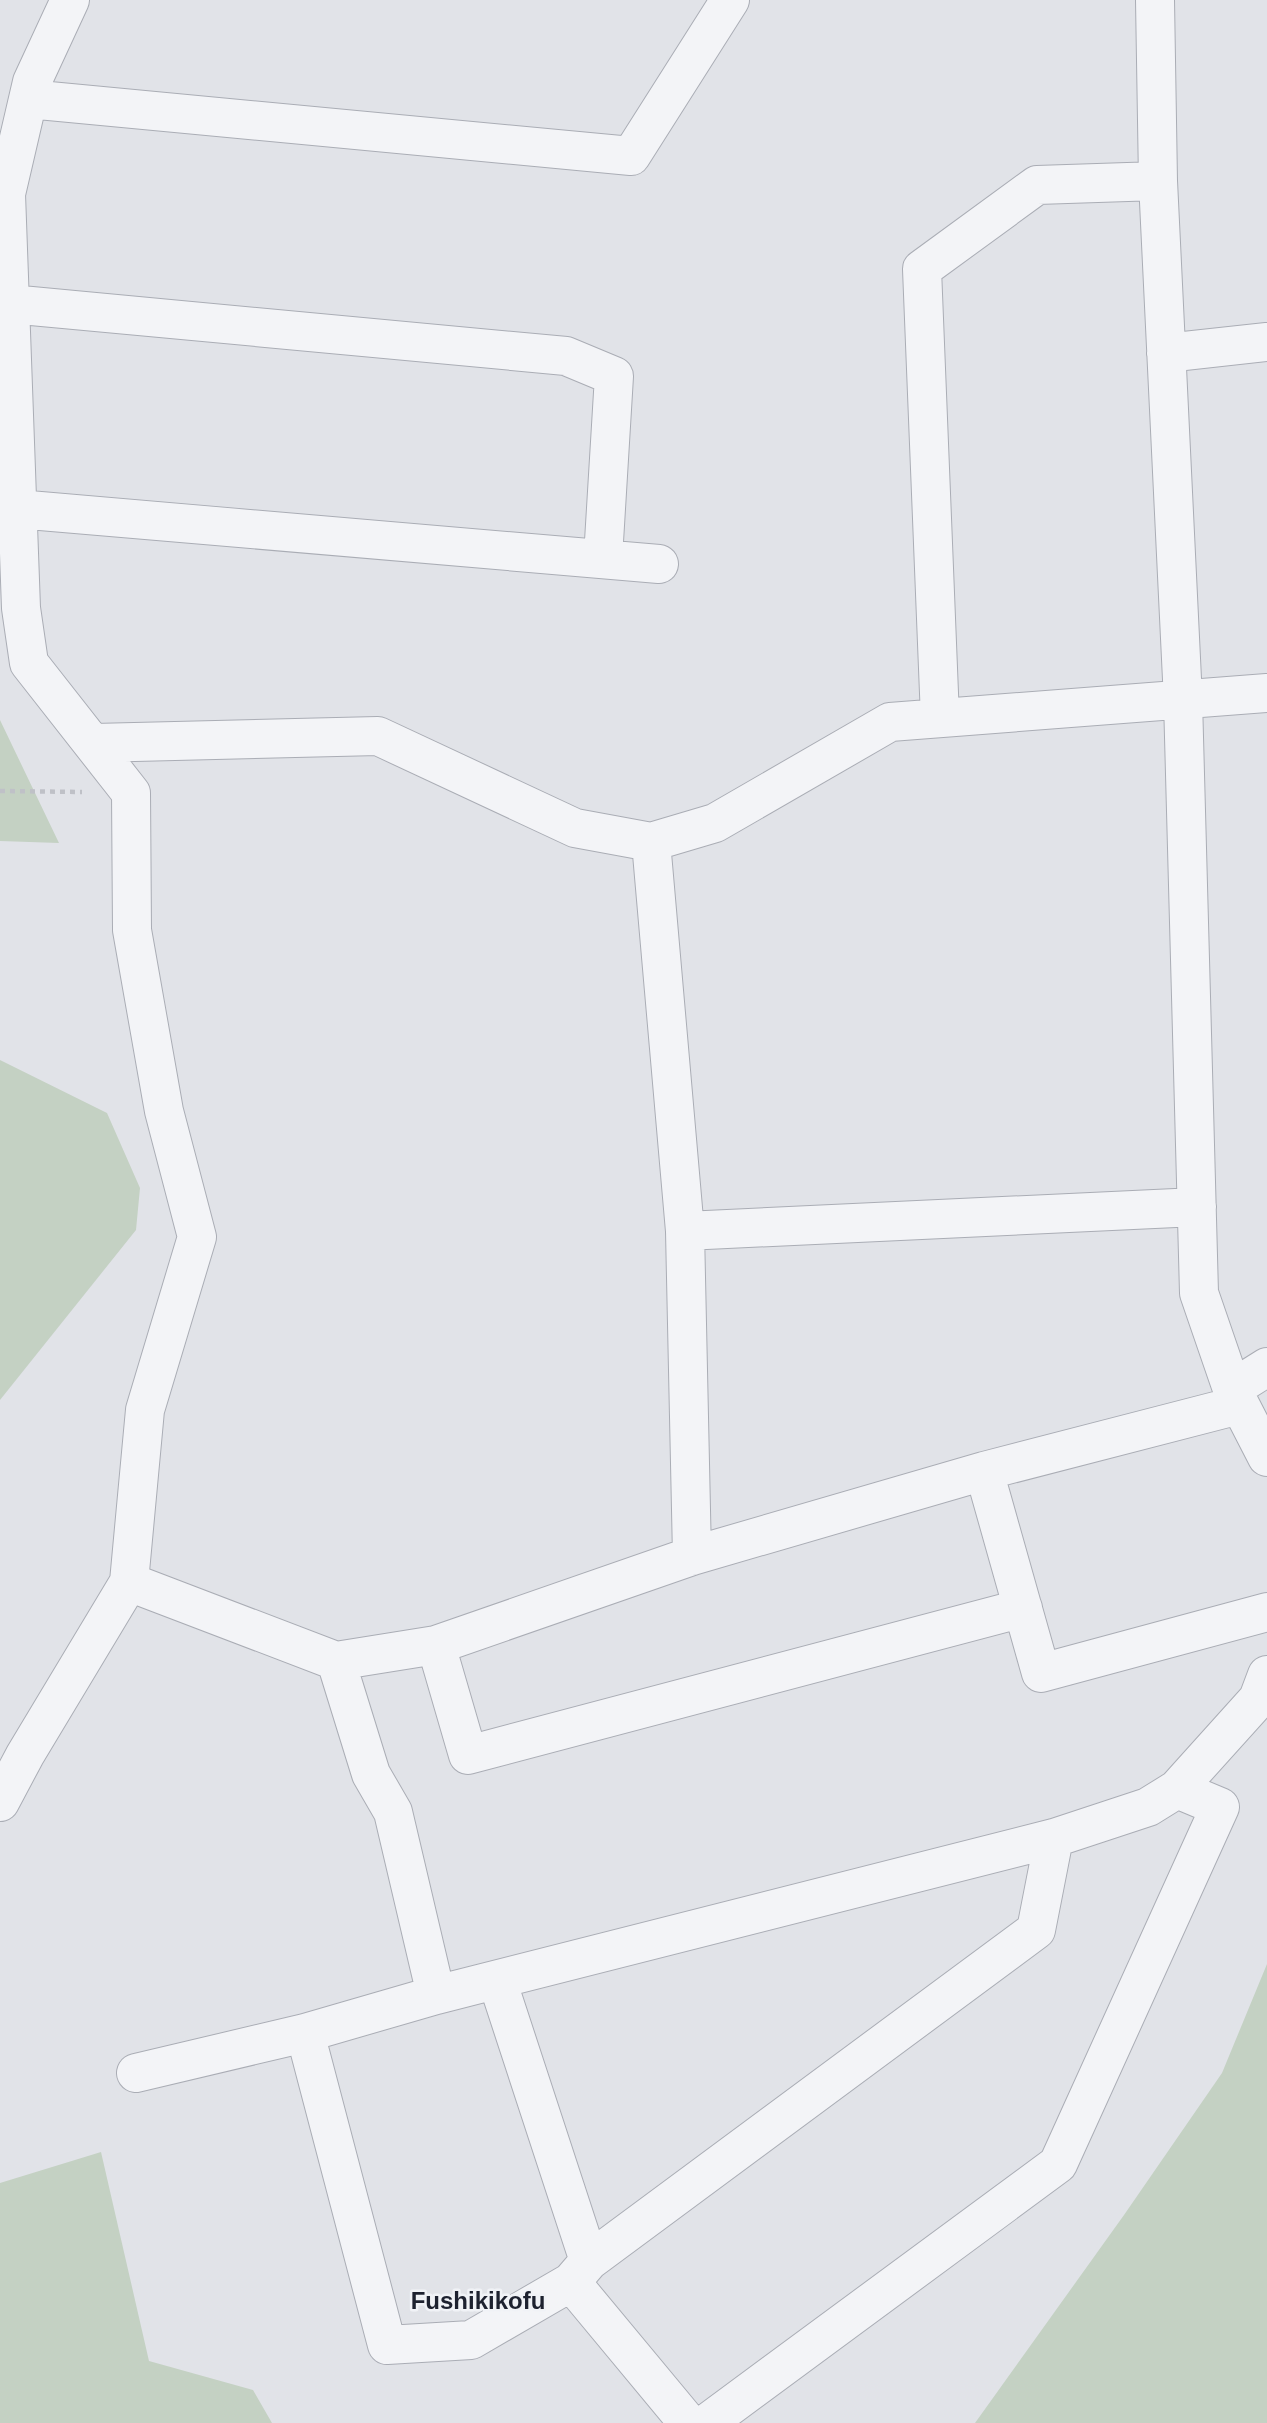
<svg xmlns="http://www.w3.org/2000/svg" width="1267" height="2423" font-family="Helvetica,sans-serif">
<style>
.green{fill:#c4d1c3}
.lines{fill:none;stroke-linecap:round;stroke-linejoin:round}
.minor-casing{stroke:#aaadb5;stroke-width:40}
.path{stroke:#bfc1c7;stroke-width:4.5;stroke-dasharray:5 5;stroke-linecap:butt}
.minor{stroke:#f3f4f7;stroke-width:38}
.labels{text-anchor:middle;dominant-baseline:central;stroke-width:5;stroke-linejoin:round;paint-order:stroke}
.neighbourhood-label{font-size:24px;font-weight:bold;fill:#1d212f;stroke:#f0f2f6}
</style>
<rect width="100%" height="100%" fill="#e1e3e8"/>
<path class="green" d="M0,720L59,843L0,841Z
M0,1060L107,1113L140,1188L136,1230L0,1400Z
M1267,1964V2423H975L1124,2215L1222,2073Z
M101,2152L149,2361L253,2390L272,2423H0V2183Z"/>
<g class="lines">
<g class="minor-casing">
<path id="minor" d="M1155,0L1158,181L1183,700L1199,1293L1232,1389L1267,1457
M28,99L631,156L730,0
M10,304L566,356L614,376L603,558
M1166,353L1267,342
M17,509L659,564
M940,718L922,269L1037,185L1158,181
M94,743L378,736L575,828L651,842L715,823L890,722L1267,693
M651,842L685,1231L692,1556
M685,1231L1197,1207
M1232,1389L1267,1367
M984,1471L1041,1673L1267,1612
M129,1582L336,1661L436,1645L692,1556L984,1471L1239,1405
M436,1645L468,1755L1023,1608
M336,1661L371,1774L393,1812L436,1995
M0,1802L25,1755L129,1582L145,1410L197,1237L164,1111L132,930L131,793L29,663L21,608L6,194L32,82L70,0
M497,1980L589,2261
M305,2033L387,2345L471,2340L571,2282L589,2261L1036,1930L1054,1838
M136,2073L305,2033L436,1995L1054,1838L1148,1807L1177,1789L1258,1699L1267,1675
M571,2282L688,2423
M707,2423L1058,2164L1220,1807L1177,1789"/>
</g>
<path class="path" d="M0,791L82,792"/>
<use href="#minor" class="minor"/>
</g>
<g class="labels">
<g class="neighbourhood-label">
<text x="478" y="2300">Fushikikofu</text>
</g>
</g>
</svg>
